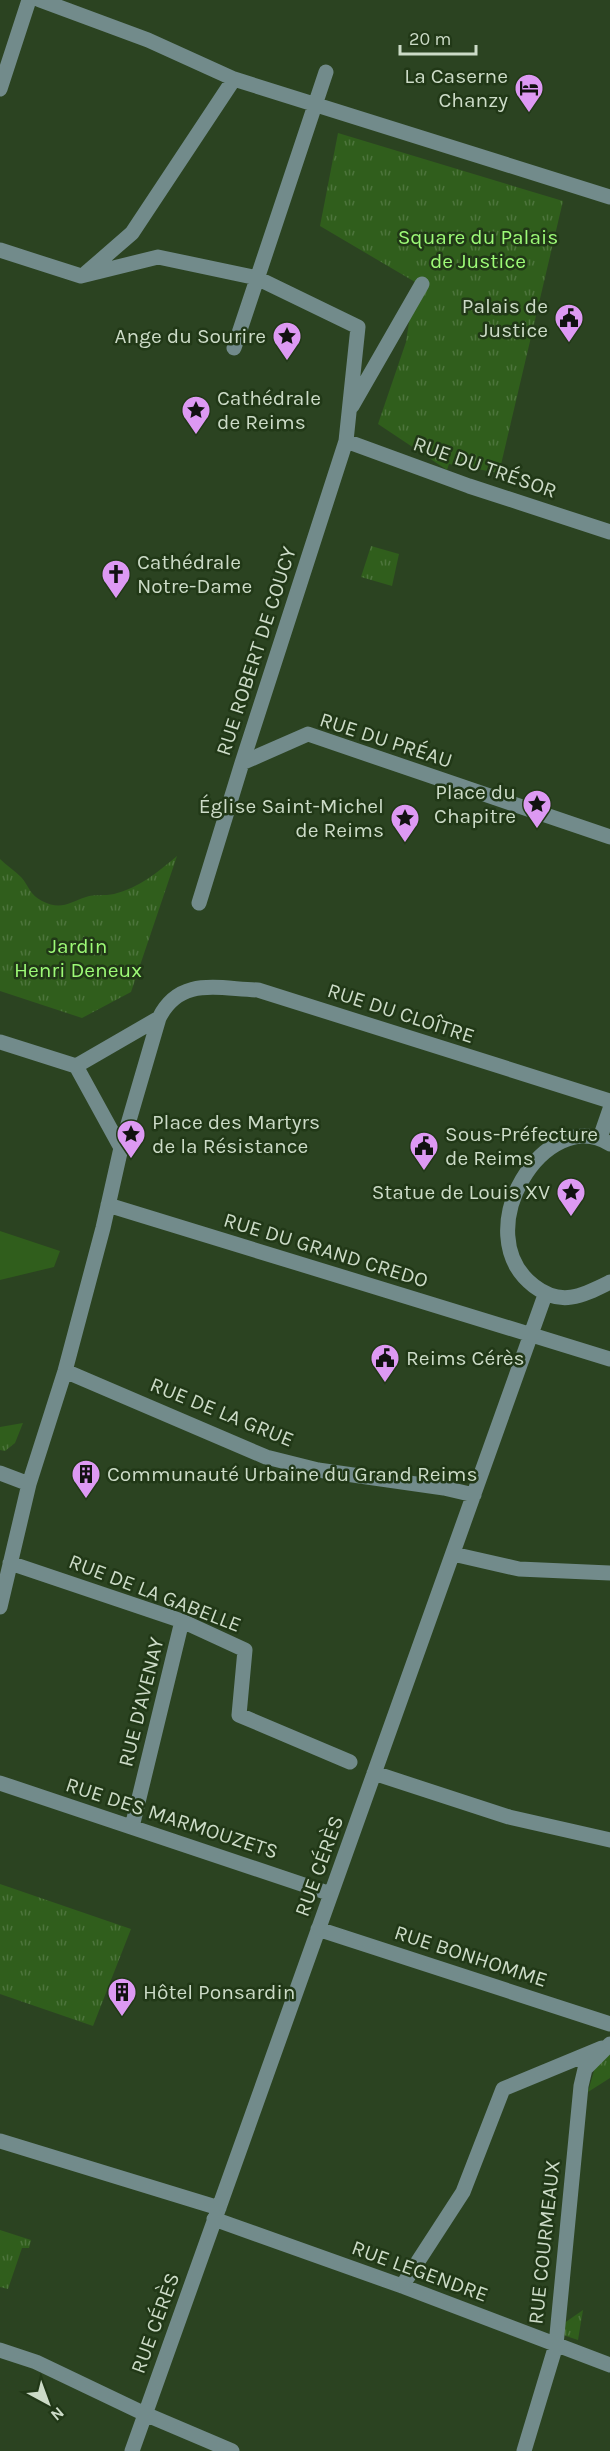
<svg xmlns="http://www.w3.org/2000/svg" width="610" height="2451" font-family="Karla,sans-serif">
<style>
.grass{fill:url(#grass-tufts)}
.garden{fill:#305e1c}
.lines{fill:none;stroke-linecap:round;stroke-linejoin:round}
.minor{stroke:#728b8b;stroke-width:15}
.labels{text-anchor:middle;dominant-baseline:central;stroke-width:5;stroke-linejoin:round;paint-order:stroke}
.poi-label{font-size:21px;fill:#ccdbc7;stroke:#213817;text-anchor:start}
.park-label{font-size:21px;fill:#9dfa77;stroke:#213817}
.street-label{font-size:21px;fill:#ccdbc7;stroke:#213817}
</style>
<defs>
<pattern id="grass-tufts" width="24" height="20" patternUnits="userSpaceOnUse" patternTransform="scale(1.5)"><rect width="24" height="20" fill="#305e1c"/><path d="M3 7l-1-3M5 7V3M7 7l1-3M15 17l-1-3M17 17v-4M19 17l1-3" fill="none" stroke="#4d743c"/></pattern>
</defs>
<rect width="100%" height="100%" fill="#2b4321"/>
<path class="grass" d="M338,133L563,201L499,473L449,464L447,470L378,424L406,342L415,282L320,226Z
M371,546L399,554L392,586L361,577Z
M177,856L131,992L82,1018L0,991V859C6,865 15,871 21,877C29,886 30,895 42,901C61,911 70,902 86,897C94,894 105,896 114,894C139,888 158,872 177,856Z
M23,1423L15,1443L5,1451L0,1450V1427Z
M0,1884L131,1929L93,2026L0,1994Z
M610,2053V2078L588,2092L595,2067Z
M0,2230L31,2240L29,2248H22L8,2289L0,2287Z
M583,2310L578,2340L560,2334V2326Z"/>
<path class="garden" d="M0,1231L60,1251L54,1267L0,1280Z"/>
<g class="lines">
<path class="minor" d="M40,0L148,40L234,79
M0,89L29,0
M0,250L81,276L158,257L257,278L358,327L346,441L242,763L199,903
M86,273L132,233L234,79L610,197
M234,348L326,72
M352,406L422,284
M346,441L469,486L610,532
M242,763L308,734L610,837
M0,1042L76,1066
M76,1066L159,1018
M76,1066L121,1148
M600,1138L610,1109
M610,1144C546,1103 465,1233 534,1286C561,1307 582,1296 610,1282
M108,1205L610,1359
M65,1371L266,1457L318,1470L444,1488L474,1495
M0,1473L29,1484
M453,1554L519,1569L610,1573
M10,1563L182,1621L245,1650L239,1715L350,1762
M0,1607L29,1484L65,1371L103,1228L121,1148L159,1018C180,976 218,989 258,990L610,1101
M374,1773L509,1817L610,1840
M0,1783L331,1894
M132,1827L182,1621
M318,1929L610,2024
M0,2141L219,2208
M214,2219L402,2286L610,2365
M402,2286L463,2192L503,2089L602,2048
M0,2350L36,2362L145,2414L232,2451
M132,2451L545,1295
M524,2451L556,2345L581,2086L585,2069L610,2044"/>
</g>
<defs>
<g id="hotel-pin" transform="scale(1.5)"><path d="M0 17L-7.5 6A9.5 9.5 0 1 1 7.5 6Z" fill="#dd99f3" stroke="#213817"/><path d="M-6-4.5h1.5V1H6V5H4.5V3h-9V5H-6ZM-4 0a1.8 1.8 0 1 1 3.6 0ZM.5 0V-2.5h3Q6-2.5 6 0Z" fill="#111"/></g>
<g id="civic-pin" transform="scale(1.5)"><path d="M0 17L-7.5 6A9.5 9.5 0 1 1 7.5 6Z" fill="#dd99f3" stroke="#213817"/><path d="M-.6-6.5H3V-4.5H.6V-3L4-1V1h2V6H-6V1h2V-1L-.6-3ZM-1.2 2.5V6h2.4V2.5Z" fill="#111"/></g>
<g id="sight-pin" transform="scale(1.5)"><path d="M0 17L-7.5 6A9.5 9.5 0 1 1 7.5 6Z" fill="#dd99f3" stroke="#213817"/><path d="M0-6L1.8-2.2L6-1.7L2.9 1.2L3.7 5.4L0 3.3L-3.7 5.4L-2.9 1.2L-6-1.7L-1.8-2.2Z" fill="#111"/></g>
<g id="church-pin" transform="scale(1.5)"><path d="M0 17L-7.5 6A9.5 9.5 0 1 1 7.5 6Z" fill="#dd99f3" stroke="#213817"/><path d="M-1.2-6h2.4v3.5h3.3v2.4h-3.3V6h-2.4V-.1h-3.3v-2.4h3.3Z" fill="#111"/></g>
<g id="building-pin" transform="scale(1.5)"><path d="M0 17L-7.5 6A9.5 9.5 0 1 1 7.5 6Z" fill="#dd99f3" stroke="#213817"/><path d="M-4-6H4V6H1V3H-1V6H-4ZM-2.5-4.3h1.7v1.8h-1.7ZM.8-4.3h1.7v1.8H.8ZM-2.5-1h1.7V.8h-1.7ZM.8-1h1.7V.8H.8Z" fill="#111"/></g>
</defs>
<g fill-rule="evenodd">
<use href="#hotel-pin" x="529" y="88"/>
<use href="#civic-pin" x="569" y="318"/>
<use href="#sight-pin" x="287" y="336"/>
<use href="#sight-pin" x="196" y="410"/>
<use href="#church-pin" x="116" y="574"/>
<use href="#sight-pin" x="537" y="804"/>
<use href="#sight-pin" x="405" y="818"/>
<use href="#sight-pin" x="131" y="1134"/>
<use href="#civic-pin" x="424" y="1146"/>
<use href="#sight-pin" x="571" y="1192"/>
<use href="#civic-pin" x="385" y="1358"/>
<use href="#building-pin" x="86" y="1474"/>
<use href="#building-pin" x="122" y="1992"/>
</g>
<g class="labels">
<g class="poi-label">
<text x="508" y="76" text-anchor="end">La Caserne<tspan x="508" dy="24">Chanzy</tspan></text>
<text x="548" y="306" text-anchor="end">Palais de<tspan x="548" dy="24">Justice</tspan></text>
<text x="266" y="336" text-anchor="end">Ange du Sourire</text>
<text x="217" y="398">Cathédrale<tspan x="217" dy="24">de Reims</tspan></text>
<text x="137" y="562">Cathédrale<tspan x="137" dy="24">Notre-Dame</tspan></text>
<text x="516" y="792" text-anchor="end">Place du<tspan x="516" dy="24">Chapitre</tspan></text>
<text x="384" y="806" text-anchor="end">Église Saint-Michel<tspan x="384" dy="24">de Reims</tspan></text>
<text x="152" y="1122">Place des Martyrs<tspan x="152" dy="24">de la Résistance</tspan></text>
<text x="445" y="1134">Sous-Préfecture<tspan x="445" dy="24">de Reims</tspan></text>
<text x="550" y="1192" text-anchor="end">Statue de Louis XV</text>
<text x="406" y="1358">Reims Cérès</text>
<text x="107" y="1474">Communauté Urbaine du Grand Reims</text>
<text x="143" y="1992">Hôtel Ponsardin</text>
</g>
<g class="park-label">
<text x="478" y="237">Square du Palais<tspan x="478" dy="24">de Justice</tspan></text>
<text x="78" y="946">Jardin<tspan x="78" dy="24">Henri Deneux</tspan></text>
</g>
<g class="street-label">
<text transform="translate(485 467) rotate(19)">RUE DU TRÉSOR</text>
<text transform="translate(256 651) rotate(-72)">RUE ROBERT DE COUCY</text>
<text transform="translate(386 740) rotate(18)">RUE DU PRÉAU</text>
<text transform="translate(401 1013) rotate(18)">RUE DU CLOÎTRE</text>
<text transform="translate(326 1250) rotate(17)">RUE DU GRAND CREDO</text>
<text transform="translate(222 1412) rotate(22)">RUE DE LA GRUE</text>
<text transform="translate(155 1593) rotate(21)">RUE DE LA GABELLE</text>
<text transform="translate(141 1702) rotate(-76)">RUE D'AVENAY</text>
<text transform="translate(172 1818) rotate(18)">RUE DES MARMOUZETS</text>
<text transform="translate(319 1866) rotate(-70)">RUE CÉRÈS</text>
<text transform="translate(471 1956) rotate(18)">RUE BONHOMME</text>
<text transform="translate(544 2242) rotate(-84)">RUE COURMEAUX</text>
<text transform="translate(420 2271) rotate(20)">RUE LEGENDRE</text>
<text transform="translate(155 2323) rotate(-70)">RUE CÉRÈS</text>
</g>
</g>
<g transform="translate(48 2403) rotate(139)" stroke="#213817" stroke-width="4.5" paint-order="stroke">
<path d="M0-4.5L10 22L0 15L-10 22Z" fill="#ccdbc7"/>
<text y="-9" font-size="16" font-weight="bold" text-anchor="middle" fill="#ccdbc7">N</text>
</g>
<path d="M400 45v9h76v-9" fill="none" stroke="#ccdbc7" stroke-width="3"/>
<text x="409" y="45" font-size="18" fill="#ccdbc7" stroke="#213817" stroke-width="4.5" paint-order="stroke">20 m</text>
</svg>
